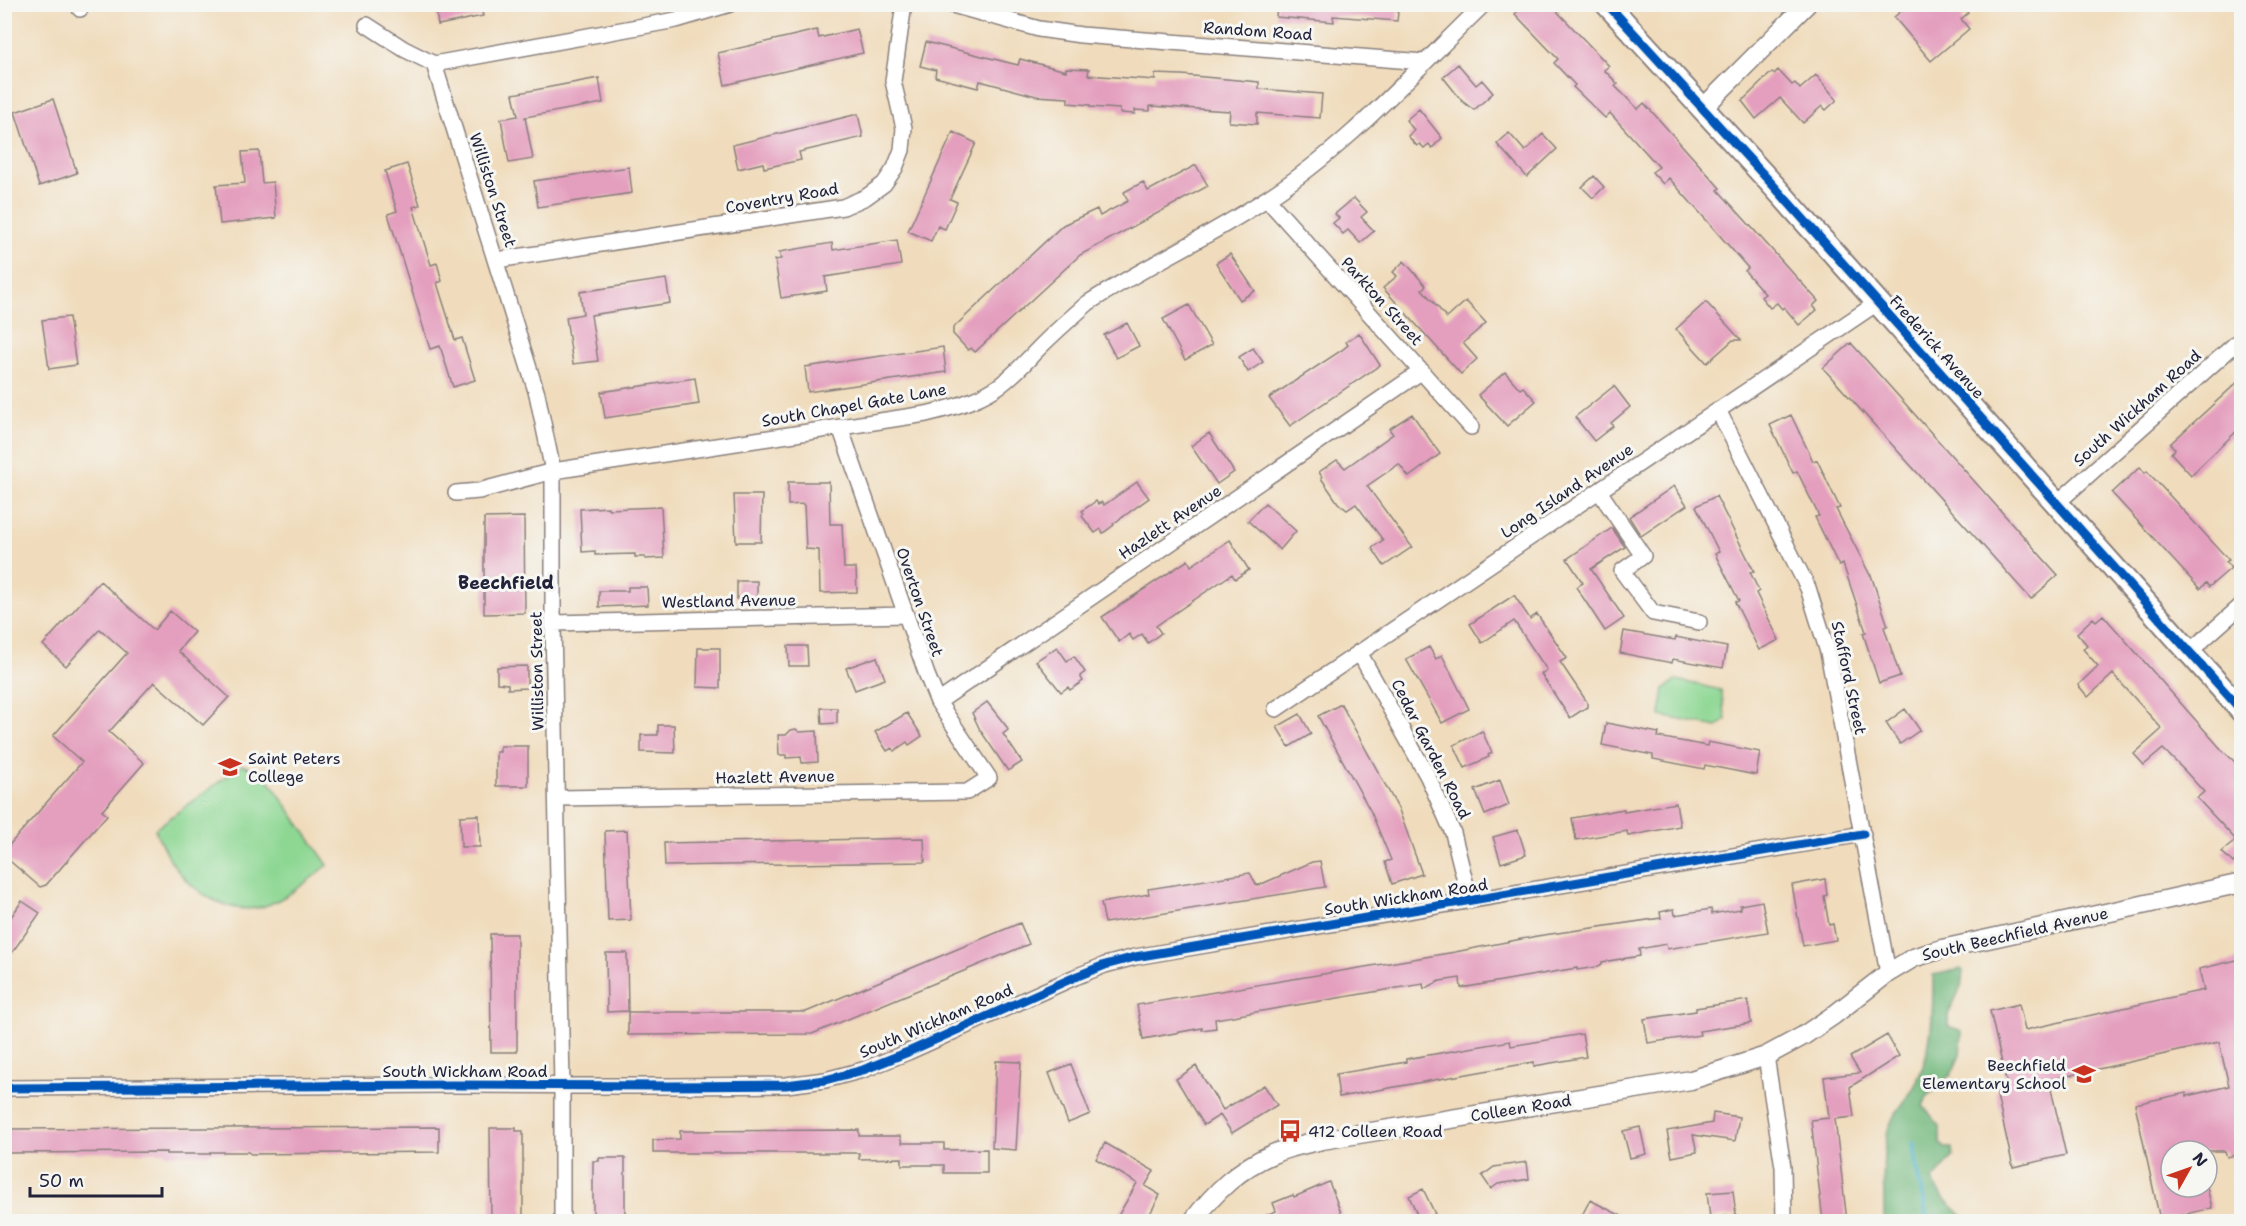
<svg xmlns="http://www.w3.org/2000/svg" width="2246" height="1226" font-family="'Shantell Sans',sans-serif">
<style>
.green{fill:#8dd793;stroke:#587c67;stroke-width:1.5}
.forest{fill:#72b87d;stroke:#4a6d5c;stroke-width:1.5}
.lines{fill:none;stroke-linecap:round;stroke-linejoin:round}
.stream{stroke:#44adc3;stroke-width:5}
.building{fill:#e49fbe}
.minor-casing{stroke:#897f7c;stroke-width:18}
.tertiary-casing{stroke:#897f7c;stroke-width:21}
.primary-casing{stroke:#897f7c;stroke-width:26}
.minor{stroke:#fff;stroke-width:15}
.tertiary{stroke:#fff;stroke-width:18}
.primary{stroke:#fff;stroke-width:22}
.cycleway-casing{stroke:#f6f6f2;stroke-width:13}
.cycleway{stroke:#0057b8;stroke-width:9}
.labels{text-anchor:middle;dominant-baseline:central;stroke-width:6;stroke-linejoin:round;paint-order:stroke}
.street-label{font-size:16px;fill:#22223b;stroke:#f6f6f2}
.poi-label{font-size:16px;fill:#22223b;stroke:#f6f6f2;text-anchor:start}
.neighbourhood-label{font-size:18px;font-weight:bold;fill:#22223b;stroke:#f6f6f2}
</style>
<rect width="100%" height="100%" fill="#f6f6f2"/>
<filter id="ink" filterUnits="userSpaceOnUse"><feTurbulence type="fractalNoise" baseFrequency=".0167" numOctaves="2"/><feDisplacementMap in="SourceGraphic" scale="12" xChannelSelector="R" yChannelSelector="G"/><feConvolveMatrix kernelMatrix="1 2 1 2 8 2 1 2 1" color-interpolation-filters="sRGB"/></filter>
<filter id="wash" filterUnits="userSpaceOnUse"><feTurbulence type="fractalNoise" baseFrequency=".008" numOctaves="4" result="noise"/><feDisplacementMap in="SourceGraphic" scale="24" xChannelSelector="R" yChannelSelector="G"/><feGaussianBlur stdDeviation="1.35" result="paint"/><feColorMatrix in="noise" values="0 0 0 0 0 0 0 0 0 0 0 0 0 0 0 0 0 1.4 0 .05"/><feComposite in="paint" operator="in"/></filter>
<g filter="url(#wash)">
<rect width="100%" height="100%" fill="#f0dcbc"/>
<path class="green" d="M1677,680L1721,690L1726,720L1717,727L1660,716L1664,689Z
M242,765L264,773L328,865C310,879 292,895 270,904C230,921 186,889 167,854C162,847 159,838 155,829Z"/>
<path class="forest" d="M1961,969L1963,971L1961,987L1948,1015V1026L1960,1030L1962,1034L1960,1055L1951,1075L1927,1097L1923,1106L1940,1126V1143L1945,1148H1952L1953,1157L1933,1180C1937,1195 1957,1211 1968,1221H1884C1885,1192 1880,1159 1888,1130C1893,1114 1906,1101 1914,1087C1933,1051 1933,1014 1933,975Z"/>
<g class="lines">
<path class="stream" d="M1914,1144L1916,1165L1928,1222"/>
</g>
<g id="blocks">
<path class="building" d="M435,4H480L483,16L438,25Z
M1277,4H1399L1397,21L1333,16L1334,22L1276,17Z
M1525,4H1550L1591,47L1609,66L1604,70L1618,84L1615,86L1638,109L1644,103L1654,114L1720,188L1718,190L1818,301L1813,306L1817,310L1799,325L1784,307L1782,309L1777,303L1770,308L1761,297L1765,294L1745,271L1748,268L1708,222L1669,178L1663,184L1652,172L1659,167L1610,113L1605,118L1573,87L1575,85L1554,63L1558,59L1515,14Z
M1910,4H1962L1968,13L1961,19L1969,29L1931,61L1894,17Z
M857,29L863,53L725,85L718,53L817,30L819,38Z
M926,42L1018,65L1020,59L1066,71V68L1089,69L1088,75L1155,80V74L1182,75L1259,82V89L1322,94L1320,118L1257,113V124L1229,122L1230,111L1150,106V111L1135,110V114L1120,113V109L1090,107V105L1068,103V98L1036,96L980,81L978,88L935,77L936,70L920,66Z
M1458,64L1476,85L1482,80L1493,93L1474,110L1462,101L1443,77Z
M1778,70L1792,85L1795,83L1800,89L1816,75L1837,100L1826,110L1822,106L1803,123L1780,98L1756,119L1742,101L1772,72L1774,74Z
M599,78L603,103L525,117L533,159L509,163L501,119L518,116L513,94Z
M53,99L77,173L39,186L15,112Z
M1419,109L1442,138L1432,148L1429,144L1424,148L1420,144L1417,146L1408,136L1414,130L1406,120Z
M858,114L863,137L799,152L801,160L764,168L763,163L738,169L733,145Z
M953,132L976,143L950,199L957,202L945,229L938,226L931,241L908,231Z
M1509,133L1525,151L1543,134L1557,149L1527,177L1497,144Z
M259,151L262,183L273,182L276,218L220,224L216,185L245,183L242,152Z
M407,164L420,205L413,207L431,265L437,263L442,281L437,283L455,340L462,338L475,380L453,387L440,346L430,349L388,214L397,211L385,171Z
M1196,165L1208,186L1080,255L975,352L971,348L968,350L953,334V328L1063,225L1097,209L1100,216L1128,201L1124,192L1143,182L1148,191Z
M629,167L632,193L538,207L534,181Z
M1594,176L1604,187L1593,198L1582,187Z
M1354,198L1367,212L1361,217L1374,231L1360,243L1348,230L1343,234L1333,223L1339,218L1335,214Z
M897,240L901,265L825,277L827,291L781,298L775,260L781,259L779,252L832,243L833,250Z
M1230,254L1255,291L1240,300L1216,263Z
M1404,261L1426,286L1422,289L1447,318L1466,301L1486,323L1463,343L1477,359L1461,374L1383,288L1397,276L1393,272Z
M666,279L670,303L591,315L598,361L573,364L566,317L583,314L580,292Z
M1706,302L1741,340H1733L1707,363L1676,329Z
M1189,305L1212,345L1185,360L1163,319Z
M69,317L76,365L49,369L42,320Z
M1127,323L1139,346L1116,358L1104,335Z
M1359,333L1380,365L1290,426L1269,398L1342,350L1348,345L1346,342Z
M1851,343L2058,575L2031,599L1823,368Z
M943,347L946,372L808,392L805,367Z
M1253,348L1263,362L1248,372L1239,357Z
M1505,372L1520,389L1523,387L1536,401L1507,426L1478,395Z
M695,378L699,404L605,418L601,392Z
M2241,379V427L2191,475L2171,453L2175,449L2170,444Z
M1614,386L1630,407L1611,423L1613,426L1594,441L1575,417Z
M1412,414L1440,454L1409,477L1399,464L1367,486L1412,547L1384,566L1372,548L1383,540L1356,504L1347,510L1338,503L1321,478L1322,477L1319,472L1337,460L1345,468L1393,434L1389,429Z
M1791,415L1813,461L1817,460L1840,508L1836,509L1870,575H1871L1888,626L1884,627L1900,676L1879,683L1863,633L1866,632L1843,564L1839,566L1815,517L1819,516L1797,471L1793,473L1770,425Z
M1209,433L1234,472L1217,484L1191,446Z
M2140,467L2145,473L2147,471L2229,560L2226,562L2231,568L2209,587L2206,583L2200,589L2112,493Z
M788,482H829L830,524H842L844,568H856L857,592L820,593L819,550L806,549L804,504L788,505Z
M1137,482L1149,498L1113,524L1114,525L1103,533L1101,529L1095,533L1082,516L1084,514L1082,511L1096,501L1098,504L1102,502L1104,505Z
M1674,486L1687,505L1641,536L1629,517Z
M734,495H762L761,542H736Z
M1716,496L1754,571L1750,572L1759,591L1756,593L1779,640L1759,650L1735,602L1739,601L1715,554L1719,552L1696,506Z
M1265,503L1296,531L1280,550L1248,521Z
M608,507V509L661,507L664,558L645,559V557H635V554L595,555V551L582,552L580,509Z
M524,517L525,613L484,614V518Z
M1612,528L1625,547L1591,569L1624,618L1605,631L1576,587L1583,583L1567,559Z
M1230,540L1249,570L1235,579L1232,574L1156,626L1161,633L1148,643L1142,634L1133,640L1129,634L1119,642L1102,617L1188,560L1191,566Z
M100,581L154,630L170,611L194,632L178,651L229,697L203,725L154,682L109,732L144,763L102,811L107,815L46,885L40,887L4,856V851L82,762L53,736L127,653L100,629L66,666L43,645Z
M737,581H757V598L737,599Z
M628,587H647L648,605L599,607V591H628Z
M1514,595L1530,619L1537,614L1567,658L1560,662L1587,702V707L1570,718L1541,674L1547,670L1514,621L1482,643L1470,624Z
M2103,615L2222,750L2235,762L2241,757V855L2233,863L2222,852L2236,840L2197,798L2204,792L2185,771L2163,749L2144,765L2134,754L2162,729L2113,674L2088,697L2078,685L2098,666L2083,649L2087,645L2077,633L2093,618L2096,621Z
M1624,631L1675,640L1676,637L1727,647L1723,668L1673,659L1672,663L1620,653Z
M788,646H807L808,666H789Z
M1057,647L1067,661L1074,656L1085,672L1080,676L1083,681L1070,690L1068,687L1061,692L1036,661Z
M1429,647L1436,659L1442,655L1469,709L1442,723L1406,659Z
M698,648H720V688L697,687Z
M877,657L885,679L855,690L846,668Z
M527,666V688L508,689V684L497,683V667Z
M987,702L1006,726L1008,730L1003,734L1022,762L1008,771L980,730L972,713Z
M1341,704L1399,810L1422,874L1392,884L1385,862L1391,860L1371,812L1318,716Z
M821,708H837V723L822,724Z
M1905,709L1920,730L1900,744L1886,723Z
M907,713L922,736L909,745L907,742L894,751L892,748L887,751L875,732Z
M1300,714L1311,734L1289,747L1277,727Z
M1606,723L1659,733L1658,737L1707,746L1708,742L1760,752L1756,775L1705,765L1704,769L1653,759V755L1602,745Z
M658,725H674L675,753L641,752V735H658Z
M796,729L799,732L817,731L818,762L802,763L801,757L786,758V755H779L778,735H786L791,730Z
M1482,731L1492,753L1488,755L1489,757L1465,768L1454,745Z
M500,746H528V786H496V752H500Z
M1500,780L1509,805L1485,815L1475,790Z
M1676,803L1680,826L1628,836L1627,831L1576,840L1572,818L1624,809V812Z
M479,815L480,847H461L460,816Z
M627,830L631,920L608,921L605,831Z
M1518,830L1526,855L1501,863L1493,837Z
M924,838L925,862L665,866L664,843Z
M1320,861L1325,887L1105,923L1101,903L1149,894L1148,889L1250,873L1257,886L1312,862Z
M1825,879L1827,895L1824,896L1829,925L1833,924L1836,940L1803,946L1792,885Z
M22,901L40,913L4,964V927Z
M1762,901L1768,932L1667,949L1666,944L1639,949L1640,956L1602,962V964L1597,967L1577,970V968L1461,988L1460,978L1440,981L1424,989L1423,984L1397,988L1215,1019L1216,1028L1202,1030V1028L1143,1039L1137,1005L1455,952L1537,936L1661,918L1660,912L1674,909L1675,915L1711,909L1712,914L1741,909L1740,905Z
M1020,923L1029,944L812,1034L628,1035V1012H806Z
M490,934H517V1052H491Z
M606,953H627L628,1011L607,1012Z
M2241,959V1154L2227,1157L2225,1151H2171V1187H2207L2212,1208L2160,1220L2135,1104L2186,1093L2187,1096L2229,1086L2219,1042L2049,1080L2066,1155L2013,1167L1996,1091L2008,1089L1990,1011L2019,1004L2025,1030L2204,990L2199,969Z
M1748,1000L1751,1023L1699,1031L1700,1035L1648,1043L1644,1019L1696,1011V1008Z
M1582,1034L1586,1057L1534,1066V1062L1339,1097L1336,1074L1406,1062V1059L1510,1041L1511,1046Z
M1887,1035L1899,1056L1850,1087L1854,1117L1835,1119L1847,1221H1823L1811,1120L1829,1118L1824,1077L1860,1073L1850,1057Z
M996,1061L1021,1062L1016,1150L992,1148Z
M1071,1064L1090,1114L1068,1123L1049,1073Z
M1196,1066L1223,1110L1264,1085L1277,1105L1232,1133L1220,1115L1204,1125L1176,1079Z
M1713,1113L1739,1117L1735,1141L1693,1135L1697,1152L1672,1157L1667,1131L1712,1123Z
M439,1127V1152L251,1154L248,1152H210V1154H166V1152L4,1153V1129Z
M1640,1127L1646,1154L1630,1158L1623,1131Z
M490,1128H516V1131H523V1221H491Z
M859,1130V1136H900L902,1143H944V1150L987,1149V1173H944V1165H902V1158L859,1159V1153H653V1140L680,1139V1131Z
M1105,1143L1154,1171L1145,1186L1160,1195L1146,1221H1115L1137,1183L1096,1159Z
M599,1158H625V1221H593V1161H599Z
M1527,1162L1529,1179L1498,1184L1491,1189L1482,1176L1494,1167Z
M1329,1182L1342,1215L1327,1221H1251L1276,1211L1273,1203L1293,1195L1294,1197Z
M1423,1189L1435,1214L1420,1221L1409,1196Z
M1733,1191L1736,1215L1710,1218L1707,1193Z
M1590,1200L1631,1221H1579Z"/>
</g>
</g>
<g filter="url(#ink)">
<use href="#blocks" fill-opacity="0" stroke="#897f7c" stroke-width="1.5"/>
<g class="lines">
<g class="minor-casing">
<path id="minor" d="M79,4L80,9
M949,4L1039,29L1081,35L1424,62
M367,25L404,49L434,64L676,20L730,4
M434,64L537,394L553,471V623L562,1086V1222
M1267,199L1471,427
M497,260L843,207L866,197L884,184L895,168L902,150L904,128L893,81L904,4
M1718,410L1808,588L1828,652L1888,973
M1599,491L1643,556L1622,571L1653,613L1699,622
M456,493L479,491L553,471L926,414C951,408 974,402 996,388C1013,377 1026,361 1040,347C1056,331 1072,317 1088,303C1146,266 1209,237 1266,199C1348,147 1414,71 1484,4
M2056,504L2242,338
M553,623L906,615
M1359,652L1428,777L1453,833L1470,901
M2188,653L2242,605
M938,702L1422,371
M1276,709L1877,303
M557,798L967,792L989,778L938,702L927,675L840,427
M1766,1056L1783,1167L1784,1222
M4,1088L452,1085L669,1086L786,1085L825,1080L863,1070L908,1052L1075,977L1105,965L1135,957L1863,834"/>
</g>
<g class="tertiary-casing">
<path id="tertiary" d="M1703,108L1807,4
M1192,1222C1214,1193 1239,1168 1273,1154C1288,1147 1306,1144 1322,1140L1691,1080L1766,1056L1803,1036L1834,1015L1888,973L1913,958L1942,949L2242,883"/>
</g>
<g class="primary-casing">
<path id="primary" d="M1607,4L1772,184L2242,711"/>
</g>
<use href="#minor" class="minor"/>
<use href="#tertiary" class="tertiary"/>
<use href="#primary" class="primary"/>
<g class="cycleway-casing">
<path id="cycleway" d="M1607,4L1772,184L2242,711
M4,1088L452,1085L669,1086L786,1085L825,1080L863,1070L908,1052L1075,977L1105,965L1135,957L1863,834"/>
</g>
<use href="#cycleway" class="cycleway"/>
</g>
</g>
<defs>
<g id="school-bare" transform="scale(1.8)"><path d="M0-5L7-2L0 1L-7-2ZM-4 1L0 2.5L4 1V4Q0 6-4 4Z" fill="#c8321e" stroke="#f6f6f2" stroke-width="2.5" paint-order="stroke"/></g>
<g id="bus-bare" transform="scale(1.8)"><path d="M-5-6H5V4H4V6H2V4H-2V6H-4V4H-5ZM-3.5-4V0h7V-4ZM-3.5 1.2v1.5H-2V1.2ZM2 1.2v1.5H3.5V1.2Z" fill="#c8321e" stroke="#f6f6f2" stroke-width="2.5" paint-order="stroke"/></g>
</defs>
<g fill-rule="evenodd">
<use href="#school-bare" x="230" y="767"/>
<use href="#school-bare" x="2084" y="1074"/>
<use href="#bus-bare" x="1290" y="1131"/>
</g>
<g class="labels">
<g class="street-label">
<text transform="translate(1258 31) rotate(4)">Random Road</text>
<text transform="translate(493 190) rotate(72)">Williston Street</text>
<text transform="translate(782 198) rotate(-10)">Coventry Road</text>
<text transform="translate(1382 301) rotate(48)">Parkton Street</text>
<text transform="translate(1937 347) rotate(48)">Frederick Avenue</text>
<text transform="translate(854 405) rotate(-10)">South Chapel Gate Lane</text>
<text transform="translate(2137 408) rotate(-42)">South Wickham Road</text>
<text transform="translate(1567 491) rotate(-34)">Long Island Avenue</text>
<text transform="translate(1170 522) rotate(-34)">Hazlett Avenue</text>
<text transform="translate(729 601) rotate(-1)">Westland Avenue</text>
<text transform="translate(920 602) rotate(71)">Overton Street</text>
<text transform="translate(537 671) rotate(-91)">Williston Street</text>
<text transform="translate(1849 678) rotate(78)">Stafford Street</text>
<text transform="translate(1431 749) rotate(63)">Cedar Garden Road</text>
<text transform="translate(775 777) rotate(-1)">Hazlett Avenue</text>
<text transform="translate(1406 897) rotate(-9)">South Wickham Road</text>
<text transform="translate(2015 934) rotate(-13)">South Beechfield Avenue</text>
<text transform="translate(936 1021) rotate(-23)">South Wickham Road</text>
<text x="465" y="1071">South Wickham Road</text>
<text transform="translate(1521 1108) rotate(-9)">Colleen Road</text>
</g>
<g class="poi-label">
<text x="248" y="758">Saint Peters<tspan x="248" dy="18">College</tspan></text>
<text x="2066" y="1065" text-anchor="end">Beechfield<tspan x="2066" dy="18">Elementary School</tspan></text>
<text x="1308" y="1131">412 Colleen Road</text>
</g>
<g class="neighbourhood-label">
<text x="506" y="583">Beechfield</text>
</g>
</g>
<rect width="2246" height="1226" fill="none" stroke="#f6f6f2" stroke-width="24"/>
<g transform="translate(2189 1169) rotate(50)"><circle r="28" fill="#f6f6f2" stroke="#a1a1a9" stroke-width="1.5"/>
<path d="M0-4.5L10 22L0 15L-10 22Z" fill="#c8321e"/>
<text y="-9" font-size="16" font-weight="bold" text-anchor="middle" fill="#22223b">N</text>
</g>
<path d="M30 1187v9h132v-9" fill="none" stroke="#22223b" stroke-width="3"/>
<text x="39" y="1187" font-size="18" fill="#22223b" stroke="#f6f6f2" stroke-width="4.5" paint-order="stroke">50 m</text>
</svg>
